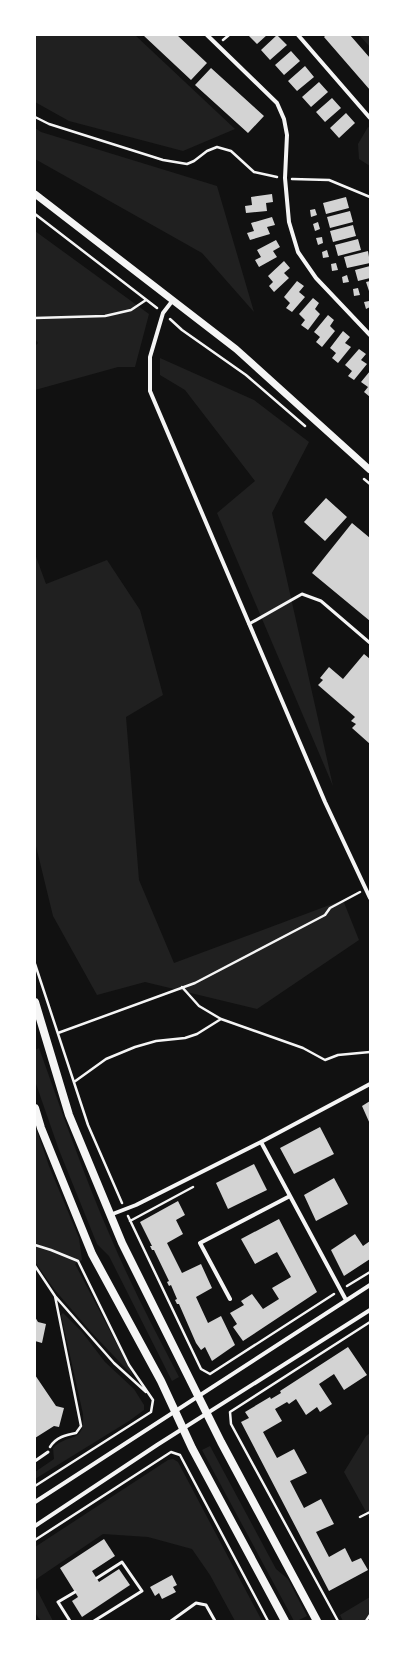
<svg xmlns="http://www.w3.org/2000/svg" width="405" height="1656" font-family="Figtree,sans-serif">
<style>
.green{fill:#202020}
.building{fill:#d3d3d3}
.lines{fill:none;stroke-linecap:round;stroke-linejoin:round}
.path{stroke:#f5f5f5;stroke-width:2.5}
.service{stroke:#f5f5f5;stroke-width:3}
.minor{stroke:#f5f5f5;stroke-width:4}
.tertiary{stroke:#f5f5f5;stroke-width:7}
.secondary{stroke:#f5f5f5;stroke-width:8}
</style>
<rect width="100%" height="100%" fill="#111"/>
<path class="green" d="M35,35H135L235,129L183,151L69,121L35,102Z
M359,35H370V47Z
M368,127L370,128V166L359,159L358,144Z
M35,128L41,132L217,186L254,312L202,253L35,159Z
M35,231L149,314L135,367H118L35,390V346L38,343L35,339Z
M160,358L254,400L309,442L272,513L333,786L217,513L255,481L185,390L160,375Z
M35,554L46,584L107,560L140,610L163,695L126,717L139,880L174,963L343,900L359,940L257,1009L145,982L97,995L53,916L35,842Z
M39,1048C62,1112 84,1176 111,1238C131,1285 155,1331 179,1377L172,1381L109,1256L97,1244L59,1150L35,1081V1050Z
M35,1125L49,1166L79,1238L82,1260L75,1264L131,1371L132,1375L91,1332L54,1289L35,1262Z
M63,1313L82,1332L105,1362L134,1389L144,1405V1410L129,1421L35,1479V1472L54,1459L53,1448C68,1432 85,1445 83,1414L61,1315Z
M370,1433V1519L344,1472L366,1436Z
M210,1446L276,1569L288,1579L307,1616L297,1621H294L202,1450Z
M173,1459L178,1462L262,1621H235L210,1575L192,1549L148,1537L103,1534L35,1580V1547L168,1460Z
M35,1586L53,1621H41L35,1613Z
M370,1597V1621H343L340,1615Z"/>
<path class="building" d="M143,35H177L207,63L191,80Z
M248,35H267L257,44Z
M277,35L287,45L270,60L261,50Z
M326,35H350L370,58V90L324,37Z
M291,51L300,61L284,75L275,65Z
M305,66L314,77L297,91L288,81Z
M211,68L264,116L248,133L195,85Z
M319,82L328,92L311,107L302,97Z
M332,98L341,108L325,122L316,112Z
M346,113L355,123L339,138L330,128Z
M272,194L273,202L266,203L267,211L246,213L245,206L252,205L251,197Z
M346,197L349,208L326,214L323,203Z
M315,209L317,215L311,217L310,210Z
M350,211L353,222L330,228L327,217Z
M272,217L275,225L267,227L270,234L250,240L247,233L254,231L251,223Z
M318,222L320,229L315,231L313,224Z
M353,225L356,236L333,242L330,231Z
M322,237L323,243L318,245L316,238Z
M358,239L361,250L338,256L335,245Z
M276,240L280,247L273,251L277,257L259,267L255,260L261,257L257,250Z
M327,250L329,257L323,258L322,252Z
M368,251L370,263L347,268L344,257Z
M284,261L290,268L284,273L289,278L274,292L269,286L273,282L268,276Z
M336,263L338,270L332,271L331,264Z
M370,266V278L358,281L355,270Z
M347,275L349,282L343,283L342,277Z
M297,281L304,286L299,292L305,297L292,312L286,308L290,303L284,297Z
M370,281V294L366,282Z
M358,288L360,295L354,296L353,289Z
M313,298L319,303L315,309L320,314L308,330L301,325L305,320L299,314Z
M369,301L370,307L366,309L364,302Z
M328,315L334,320L330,326L335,331L322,347L316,342L320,337L314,332Z
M343,331L350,337L345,343L351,347L338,363L332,358L336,353L330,348Z
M359,349L366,354L361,360L367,364L354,380L348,376L352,371L345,365Z
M370,371V397L364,392L368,387L361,382Z
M326,498L347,517L325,541L304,522Z
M352,523L370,538V621L312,573Z
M364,654L370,659V744L352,728L356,724L351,721L355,717L318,685L323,680L320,678L329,667L343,679Z
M370,1101V1124L362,1106Z
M320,1127L334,1154L294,1174L280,1148Z
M254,1164L267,1190L228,1209L216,1183Z
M334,1178L348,1204L316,1221L304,1195Z
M178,1201L185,1215L176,1220L183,1234L167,1243L182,1273L201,1264L212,1288L196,1297L208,1323L221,1316L235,1345L212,1361L205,1347L201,1350L196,1343L179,1304H177L175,1300L177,1299L171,1285L169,1286L167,1282L169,1281L154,1250H152L150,1246H152L140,1222Z
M279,1219L317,1292L243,1341L233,1327L237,1324L230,1313L244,1305L241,1301L252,1294L263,1309L279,1299L272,1288L291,1277L277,1252L255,1264L241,1239Z
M355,1234L363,1246L370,1241V1259L344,1276L331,1250Z
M35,1317L38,1322L46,1324L42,1343L35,1341Z
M348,1347L367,1375L344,1390L334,1374L319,1384L332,1404L320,1412L317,1407L306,1415L296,1399L289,1404L287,1402L275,1409L282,1421L263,1432L277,1458L294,1449L307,1473L290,1481L304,1508L321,1499L334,1524L316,1532L329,1557L345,1548L352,1562L361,1558L368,1570L329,1591L241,1422L249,1418L245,1412L270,1397L271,1399L281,1393L280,1391Z
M35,1375L56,1406L64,1408L59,1427L54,1426L35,1438Z
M104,1539L115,1556L92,1571L99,1582L119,1569L130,1585L82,1617L72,1601L78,1597L60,1568Z
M172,1575L177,1585L173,1587L176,1592L162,1599L159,1593L155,1596L150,1587Z"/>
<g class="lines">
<path class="path" d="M223,40L229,35
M35,117L49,124L163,160L187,164L194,161L207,151L217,147L231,151L254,172L277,177
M292,179L329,180L370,197
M35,214L157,308
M35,318L105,316L131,310L146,300
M170,319L182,330L246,375L305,426
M364,479L370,484
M35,964L88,1125L122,1203
M182,987L199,1006L221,1019L303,1048L325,1060L338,1055L370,1052
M58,1033L195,983L325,915L330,908L360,892
M74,1082L106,1059L135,1047L156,1041L185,1038L197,1034L221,1019
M128,1216L201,1369L210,1374L334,1294
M130,1221L193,1187
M35,1245L51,1250L78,1261L129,1365L153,1400L151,1412L35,1486
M35,1266L55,1296L114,1363L146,1392
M347,1286L370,1272
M50,1447C56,1437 66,1435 76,1433L81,1426L55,1296
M360,1517L370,1512
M35,1540L171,1452L180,1455L268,1621
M338,1621L231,1424L230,1412L370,1322
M366,1621L370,1615"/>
<path class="service" d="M249,624L302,594L321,601L370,643
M35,1461L48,1452
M70,1621L58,1602L75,1592
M94,1621L142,1591L122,1562L97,1578
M171,1621L196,1603L206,1605L215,1621"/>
<path class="minor" d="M207,35L277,103L284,119L287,135L285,178L289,222L298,252L316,278L370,335
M298,35L370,118
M173,300L163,313L150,357V391L325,802L370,898
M261,1142L346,1300
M110,1215L136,1205L261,1142L370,1084
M230,1299L200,1243L290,1196
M35,1502L370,1285
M35,1526L157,1445L370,1310"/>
<path class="tertiary" d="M35,194L236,349L370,470"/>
<path class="secondary" d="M35,1002L69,1115L122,1243L221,1442L317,1621
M35,1108L41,1128L92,1254L161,1381L192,1448L285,1621"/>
</g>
<rect width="405" height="1656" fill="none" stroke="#ffffff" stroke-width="72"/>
</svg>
